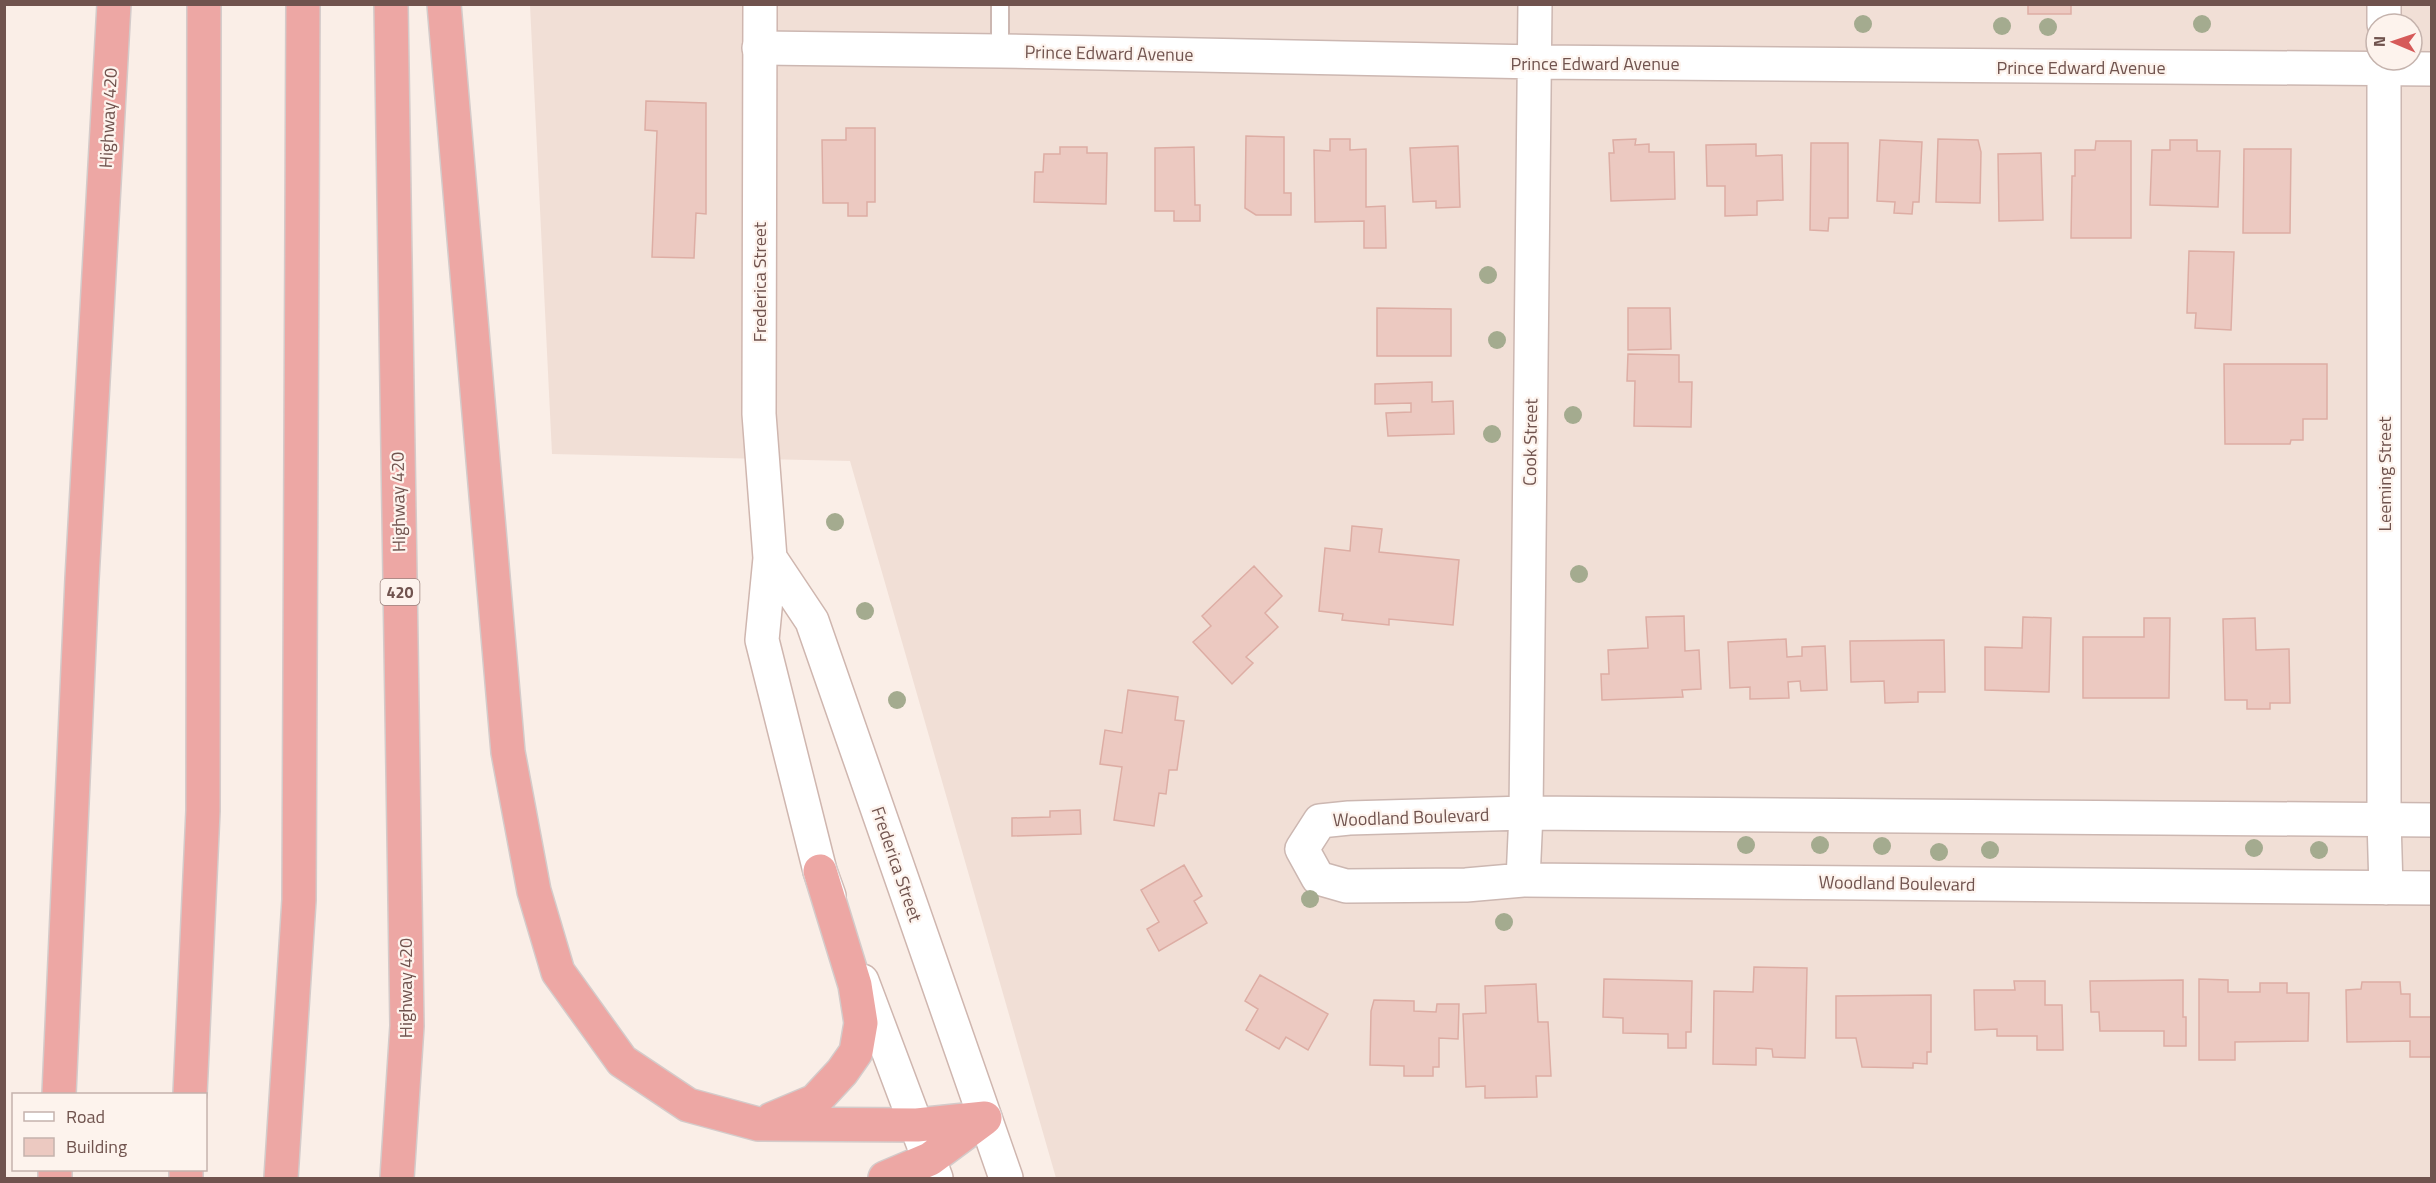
<svg xmlns="http://www.w3.org/2000/svg" width="2436" height="1183" font-family="'Titillium Web',sans-serif">
<style>
.residential{fill:#f1dfd6;fill-rule:evenodd}
.building{fill:#ecc9c1;stroke:#ddada4;stroke-width:1.5}
.lines{fill:none;stroke-linecap:round;stroke-linejoin:round}
.lane-casing{stroke:#ccb7b1;stroke-width:20}
.street-casing{stroke:#ccb7b1;stroke-width:36}
.secondary-casing{stroke:#cfb6af;stroke-width:36}
.highway-casing{stroke:#d4cbca;stroke-width:36}
.lane{stroke:#fff;stroke-width:16}
.street{stroke:#fff;stroke-width:33}
.secondary{stroke:#fff;stroke-width:33}
.highway{stroke:#eda7a4;stroke-width:33}
.tree{fill:#a4ab8f}
.labels{text-anchor:middle;dominant-baseline:central;stroke-width:4.5;stroke-linejoin:round;paint-order:stroke}
.shield{fill:#fdf3ed;stroke:#9a837e;stroke-width:1.5}
.shield-label{font-size:16px;font-weight:bold;fill:#70534e}
.street-label{font-size:18px;fill:#70534e;stroke:#fdf3ed}
</style>
<rect width="100%" height="100%" fill="#faeee7"/>
<path class="residential" d="M530,5H2431V1178H1056L850,461L552,454ZM2376,24H2412V60H2376Z"/>
<path class="building" d="M2028,4H2071V14H2028Z
M646,101L706,103V214L696,213L694,258L652,257L657,131L645,130Z
M846,128H875V202H867V216H848V203H823L822,140H846Z
M1246,136L1284,137V193H1291V215H1256L1245,208Z
M1330,139H1350V150L1366,149V207L1385,206L1386,248H1364V221L1315,222L1314,150L1330,151Z
M1636,139L1635,145L1649,144V152H1674L1675,199L1611,201L1609,153H1614L1613,140Z
M1938,139L1978,140L1981,152L1980,203L1936,202Z
M1880,140L1922,142L1919,202H1913L1912,214L1894,213L1895,202L1877,201Z
M2170,140H2197V151H2220L2218,207L2150,205L2152,150H2170Z
M2096,141H2131V238H2071L2072,176H2075V150H2095Z
M1811,143H1848V218H1829L1828,231L1810,230Z
M1756,144V156L1782,155L1783,200L1757,201V215L1725,216V186H1707L1706,145Z
M1458,146L1460,207L1436,208V201L1413,202L1410,148Z
M1060,147H1087V153H1107L1106,204L1034,202L1035,172H1043L1044,154H1060Z
M1194,147L1195,205H1200V221H1174V211H1155V148Z
M2244,149H2291L2290,233H2243Z
M2041,153L2043,220L1999,221L1998,154Z
M2189,251L2234,252L2231,330L2195,328L2196,313H2187Z
M1377,308L1451,309V356H1377Z
M1628,308H1670L1671,349L1628,350Z
M1628,354L1679,355V382H1692L1691,427L1634,426L1635,381H1627Z
M2224,364H2327V419H2303V440H2291L2290,444H2225Z
M1432,382V402L1453,401L1454,434L1388,436L1386,413L1411,412V403L1375,404V384Z
M1352,526L1382,529L1379,552L1459,560L1453,625L1389,619V625L1342,620L1343,614L1319,611L1325,548L1350,551Z
M1254,566L1282,596L1265,613L1278,627L1246,657L1253,663L1232,684L1193,642L1211,626L1202,616Z
M1684,616L1685,651L1699,650L1701,689L1682,690L1683,697L1602,700L1601,674H1609L1608,650L1648,648L1646,617Z
M2023,617L2051,618L2049,692L1985,690V647L2022,648Z
M2144,618H2170L2169,698H2083V637H2144Z
M2255,618L2256,650L2289,649L2290,703H2270V709H2247V700H2225L2223,619Z
M1786,639L1787,657L1802,656V647L1825,646L1827,690L1801,691L1800,681L1788,682L1789,698L1750,699V687L1730,688L1728,642Z
M1944,640L1945,692H1918V702L1885,703L1884,681L1851,682L1850,641Z
M1128,690L1178,697L1175,720L1184,721L1177,770H1169L1166,794L1159,793L1154,826L1114,820L1122,767L1100,764L1105,730L1122,733Z
M1080,810L1081,834L1012,836V818L1050,817V811Z
M1184,865L1202,896L1194,901L1207,923L1159,951L1147,929L1159,922L1141,890Z
M1754,967L1807,968L1805,1058L1773,1057L1772,1049L1756,1048V1065L1713,1064L1714,991L1753,992Z
M1260,975L1328,1014L1308,1050L1286,1037L1279,1049L1246,1030L1258,1009L1245,1001Z
M1604,979L1692,981L1691,1032H1686V1048H1668V1034L1623,1033V1018L1603,1017Z
M2199,979L2228,980V992H2260V983H2287V993H2309L2308,1041L2235,1042V1060H2199Z
M2183,980V1017H2186V1046H2164V1031H2100L2099,1012H2091L2090,981Z
M2014,981H2045V1005H2062L2063,1050H2037V1036H1997V1029L1975,1030L1974,990H2015Z
M2362,982H2400L2401,994H2410V1017H2432V1057H2410V1041L2347,1042L2346,990L2361,989Z
M1536,984L1538,1022H1548L1551,1076H1536L1537,1097L1485,1098V1086L1466,1087L1463,1014L1486,1013L1485,986Z
M1931,995V1052H1927V1064L1913,1063V1068L1862,1067L1856,1038H1836V996Z
M1374,1000L1414,1001V1011L1436,1012L1437,1004H1459L1458,1039L1439,1038V1067H1433V1076H1404V1066L1370,1065L1371,1011Z"/>
<g class="lines">
<g class="lane-casing">
<path id="lane" d="M1000,51V4"/>
</g>
<g class="street-casing">
<path id="street" d="M2384,24V4
M759,48L1000,51L1534,62L2432,69
M2384,60V820L2386,888
M2432,820L1526,813L1349,818L1320,821L1302,849L1318,878L1346,886L1466,885L1523,880L2432,888
M1523,880L1526,813L1535,4"/>
</g>
<g class="secondary-casing">
<path id="secondary" d="M760,4L759,414L770,558L762,640L820,871L829,896
M770,558L812,621L1006,1178
M862,981L936,1178"/>
</g>
<g class="highway-casing">
<path id="highway" d="M391,4L407,1026L397,1178
M444,4L508,752L534,891L558,972L622,1061L688,1105L758,1124L917,1125L985,1118
M59,1094L82,579L114,4
M190,1094L203,811L204,4
M772,1119L815,1101L842,1072L856,1052L861,1023L855,985L820,871
M55,1178V1170
M186,1178V1170
M281,1178L299,900L303,4
M885,1178L930,1159L984,1119"/>
</g>
<use href="#lane" class="lane"/>
<use href="#street" class="street"/>
<use href="#secondary" class="secondary"/>
<use href="#highway" class="highway"/>
</g>
<g class="tree">
<circle cx="1863" cy="24" r="9"/>
<circle cx="2202" cy="24" r="9"/>
<circle cx="2002" cy="26" r="9"/>
<circle cx="2048" cy="27" r="9"/>
<circle cx="1488" cy="275" r="9"/>
<circle cx="1497" cy="340" r="9"/>
<circle cx="1573" cy="415" r="9"/>
<circle cx="1492" cy="434" r="9"/>
<circle cx="835" cy="522" r="9"/>
<circle cx="1579" cy="574" r="9"/>
<circle cx="865" cy="611" r="9"/>
<circle cx="897" cy="700" r="9"/>
<circle cx="1746" cy="845" r="9"/>
<circle cx="1820" cy="845" r="9"/>
<circle cx="1882" cy="846" r="9"/>
<circle cx="2254" cy="848" r="9"/>
<circle cx="1990" cy="850" r="9"/>
<circle cx="2319" cy="850" r="9"/>
<circle cx="1939" cy="852" r="9"/>
<circle cx="1310" cy="899" r="9"/>
<circle cx="1504" cy="922" r="9"/>
</g>
<g class="labels">
<rect class="shield" x="380.5" y="579" width="39" height="26" rx="4.5"/>
<g class="shield-label">
<text x="400" y="592">420</text>
</g>
<g class="street-label">
<text transform="translate(1109 53) rotate(1)">Prince Edward Avenue</text>
<text x="1595" y="63">Prince Edward Avenue</text>
<text x="2081" y="67">Prince Edward Avenue</text>
<text transform="translate(108 118) rotate(-87)">Highway 420</text>
<text transform="translate(759 282) rotate(-90)">Frederica Street</text>
<text transform="translate(1530 442) rotate(-89)">Cook Street</text>
<text transform="translate(2384 474) rotate(-90)">Leeming Street</text>
<text transform="translate(398 502) rotate(-91)">Highway 420</text>
<text transform="translate(1411 817) rotate(-2)">Woodland Boulevard</text>
<text transform="translate(897 864) rotate(71)">Frederica Street</text>
<text transform="translate(1897 883) rotate(1)">Woodland Boulevard</text>
<text transform="translate(405 988) rotate(-90)">Highway 420</text>
</g>
</g>
<rect width="2436" height="1183" fill="none" stroke="#70534e" stroke-width="12"/>
<rect x="12" y="1093" width="195" height="78" fill="#fdf3ed" stroke="#c5b3ad" stroke-width="1.5"/>
<rect x="24" y="1112" width="30" height="9" fill="#ffffff" stroke="#c5b3ad" stroke-width="1.5"/>
<text x="66" y="1123" font-size="18" fill="#70534e">Road</text>
<rect x="24" y="1138" width="30" height="18" fill="#ecc9c1" stroke="#c5b3ad" stroke-width="1.5"/>
<text x="66" y="1153" font-size="18" fill="#70534e">Building</text>
<g transform="translate(2394 42) rotate(272)"><circle r="28" fill="#fdf3ed" stroke="#c5b3ad" stroke-width="1.5"/>
<path d="M0-4.5L10 22L0 15L-10 22Z" fill="#d65a59"/>
<text y="-9" font-size="16" font-weight="bold" text-anchor="middle" fill="#70534e">N</text>
</g>
</svg>
